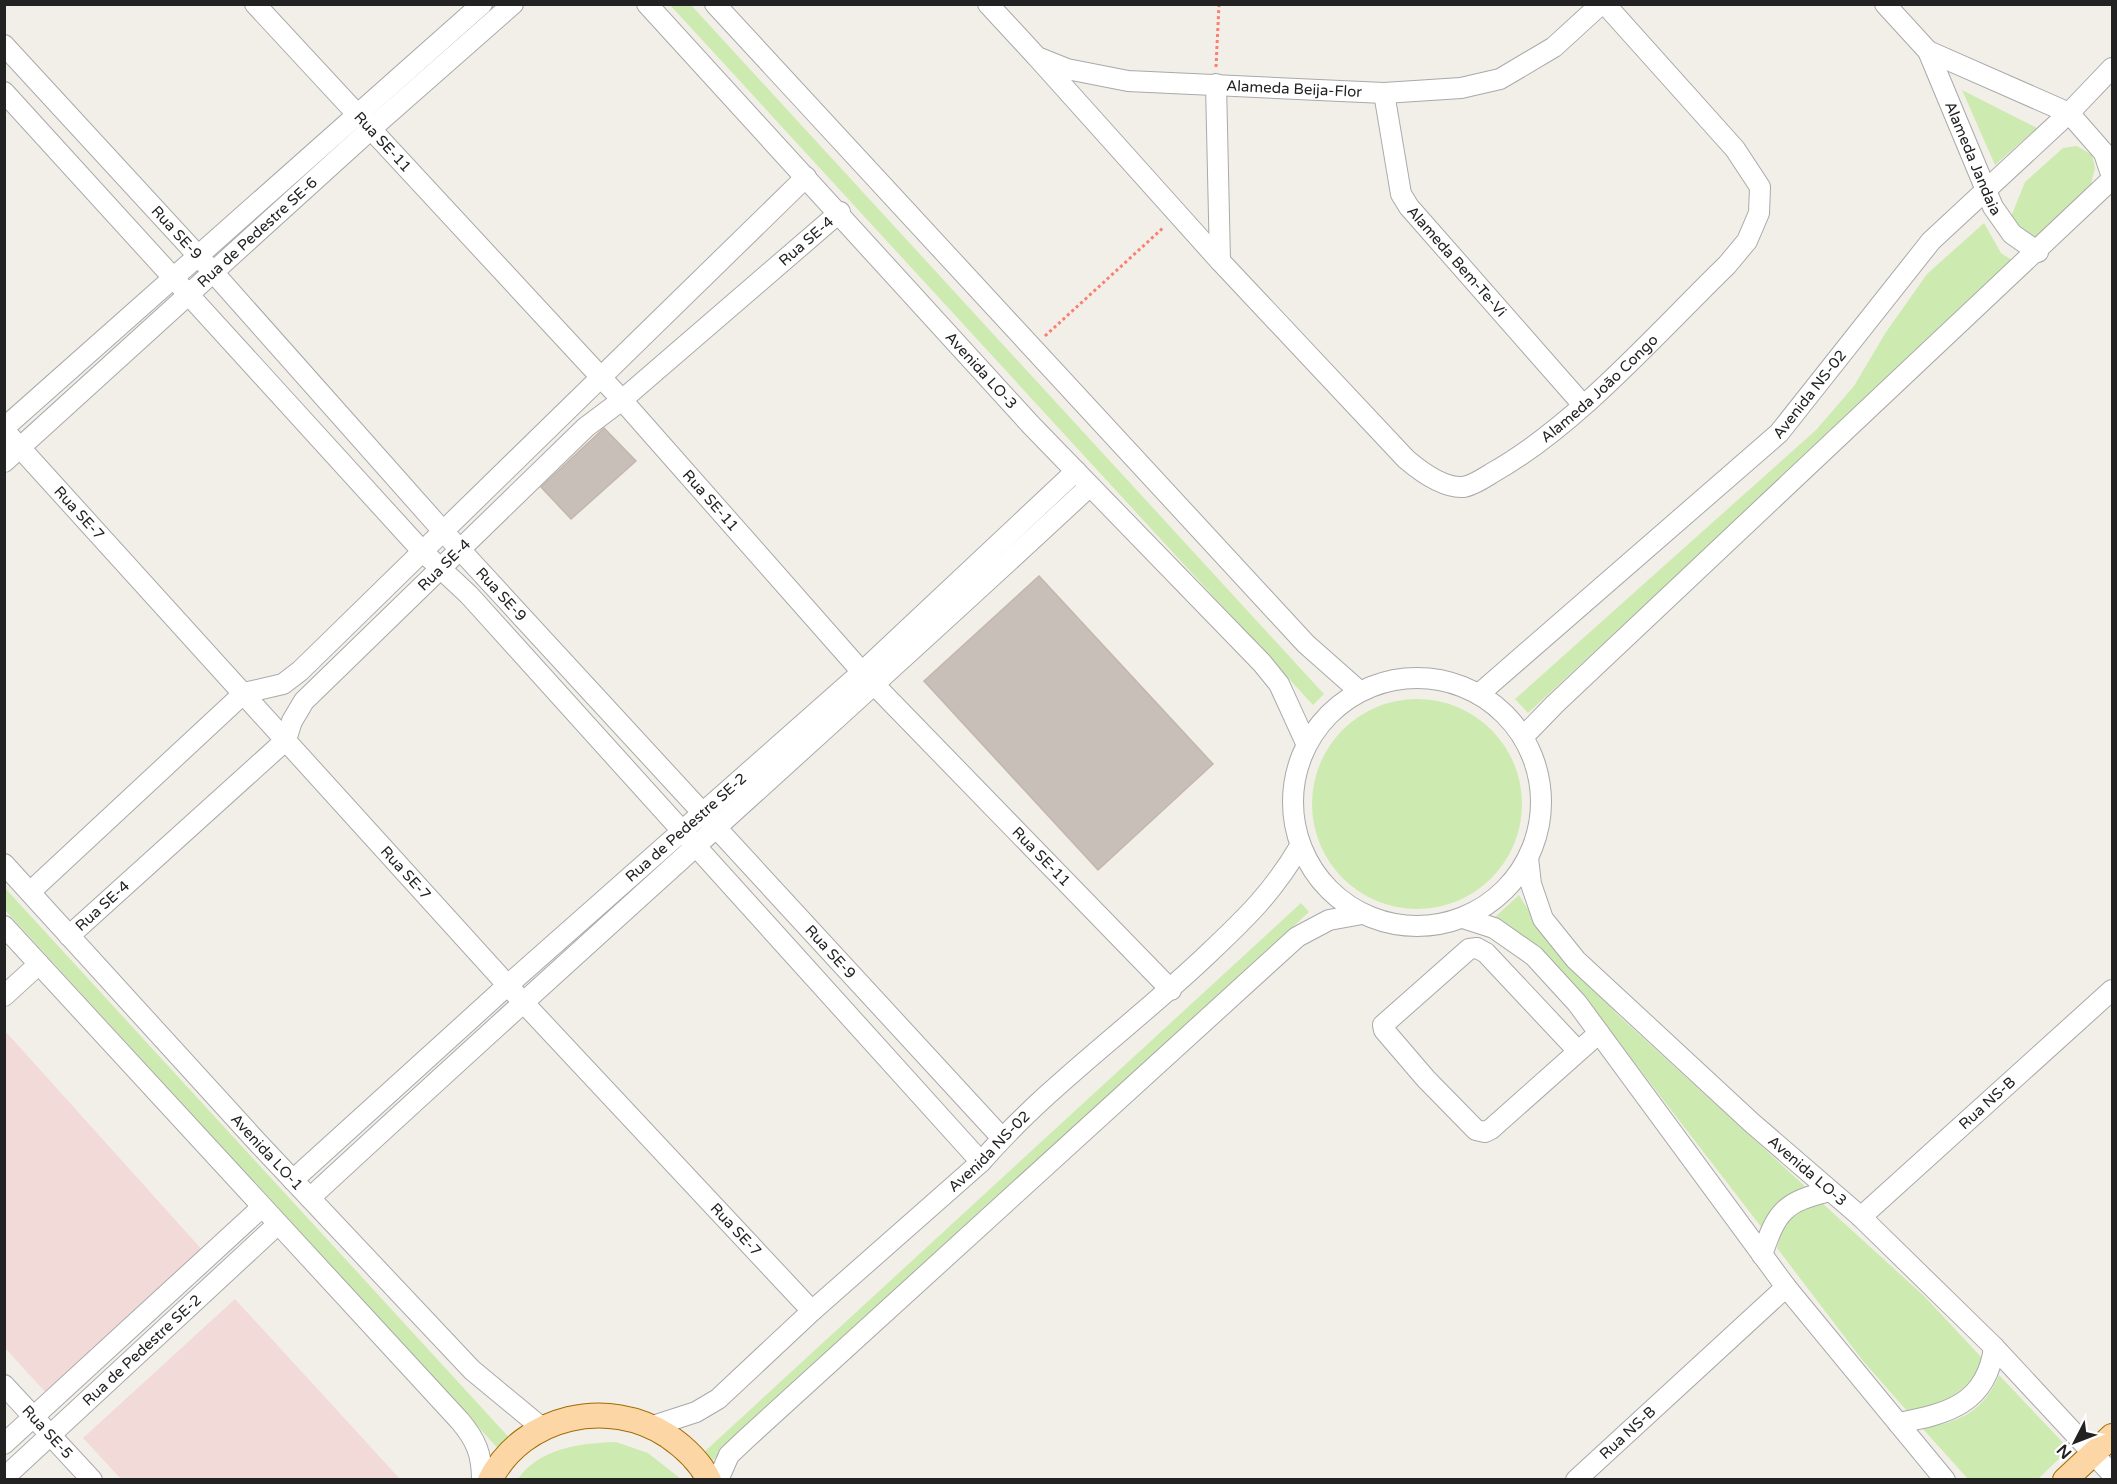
<svg xmlns="http://www.w3.org/2000/svg" width="2117" height="1484" font-family="'Varela Round',sans-serif">
<style>
.commercial{fill:#f2dad9}
.grass{fill:#cdebb0}
.building{fill:#c7bfb8;stroke:#c4b6ab;stroke-width:1.5}
.lines{fill:none;stroke-linecap:round;stroke-linejoin:round}
.minor-casing{stroke:#a9a9a9;stroke-width:22}
.major-casing{stroke:#a06b00;stroke-width:26}
.path{stroke:#fa8072;stroke-width:3;stroke-dasharray:3 3;stroke-linecap:butt}
.minor{stroke:#fff;stroke-width:20}
.major{stroke:#fcd6a4;stroke-width:24}
.labels{text-anchor:middle;dominant-baseline:central;stroke-width:6;stroke-linejoin:round;paint-order:stroke}
.street-label{font-size:15px;fill:#222;stroke:#fff}
</style>
<rect width="100%" height="100%" fill="#f2efe9"/>
<path class="commercial" d="M7,1033L205,1253L48,1395L5,1348L4,1035Z
M235,1299L400,1479H121L83,1438Z"/>
<path class="grass" d="M670,5H691L1324,694L1313,705Z
M1962,90L2037,128L1995,165Z
M2077,146L2092,155L2095,168L2091,184L2047,229L2036,237L2022,238L2010,219L2025,182L2063,148Z
M1984,223L2001,253L2015,262L1528,713L1515,699L1816,430L1854,386L1886,332L1927,274Z
M1312 804a105 105 0 1 1 210 0a105 105 0 1 1-210 0Z
M5,888L515,1444L503,1454L5,910Z
M1519,895L1547,940L1618,1015L1808,1189C1783,1194 1771,1204 1762,1228L1607,1027L1540,950L1495,917Z
M1301,903L1309,912L711,1462L703,1453Z
M1821,1202L1924,1296L1983,1359C1969,1393 1942,1405 1907,1411L1863,1361L1777,1248C1785,1218 1792,1211 1821,1202Z
M1999,1375L2069,1449L2038,1479H1968L1922,1428C1960,1422 1983,1412 1999,1375Z
M616,1442L648,1453L681,1479H518C539,1448 581,1443 616,1442Z"/>
<path class="building" d="M604,428L636,461L571,519L541,487Z
M1039,576L1213,764L1098,870L924,681Z"/>
<g class="lines">
<g class="minor-casing">
<g id="minor">
<path id="s1" d="M255,4L622,400L862,672L1171,990"/>
<path id="s2" d="M647,4L1031,425L1262,663L1279,684L1306,743"/>
<path d="M715,4L1306,644L1358,690"/>
<path id="s3" d="M988,4L1037,57L1067,69L1128,81L1384,93L1461,88L1500,79L1554,47L1601,4"/>
<path id="s4" d="M1885,4L1928,51L1993,207L2012,234L2038,252"/>
<path id="s5" d="M4,45L213,272L442,530L1002,1138"/>
<path d="M1928,51L2069,113L2104,153L2112,177"/>
<path id="s6" d="M1037,57L1220,261L1406,459C1420,471 1443,488 1463,487C1472,486 1484,478 1492,473C1576,426 1657,333 1727,265L1747,241L1759,213L1760,187L1735,149L1605,4"/>
<path d="M1216,84L1220,261"/>
<path d="M4,92L423,552L469,595L981,1162"/>
<path id="s7" d="M1384,93L1401,194L1409,207L1583,405"/>
<path d="M4,428L482,4"/>
<path id="s8" d="M4,430L522,1001L812,1311"/>
<path id="s9" d="M4,462L372,128L513,4"/>
<circle cx="1417" cy="802" r="124"/>
<path id="s10" d="M1479,694L1779,433L1931,241L2069,113L2112,68"/>
<path d="M1523,737L1555,704L2112,179"/>
<path id="s11" d="M1528,858L1531,884L1543,919L1576,960L1752,1123L1861,1217L1994,1347L2112,1474"/>
<path id="s12" d="M4,864L259,1144L472,1370L542,1428"/>
<path d="M30,892L244,693L283,684L300,671L806,177"/>
<path d="M1463,918L1494,928L1534,956L1577,1003L1786,1287L1945,1480"/>
<path d="M4,926L460,1421C476,1440 482,1454 482,1480"/>
<path id="s13" d="M69,936L286,740L292,721L304,701L586,427L622,400L840,212"/>
<path d="M4,996L39,964"/>
<path d="M1578,1051L1486,953L1477,948L1469,949L1383,1025L1384,1030L1426,1079L1476,1130L1485,1132L1491,1129L1599,1033"/>
<path id="s14" d="M293,1180L509,984L862,672L1076,471"/>
<path d="M310,1198C568,959 832,726 1090,486"/>
<path id="s15" d="M1861,1217L2112,990"/>
<path d="M1762,1255C1777,1211 1784,1202 1830,1191"/>
<path id="s16" d="M4,1385L92,1480"/>
<path d="M1898,1423C1947,1414 1987,1404 1994,1347"/>
<path id="s17" d="M653,1426L696,1412L718,1399L812,1311L981,1162C1049,1084 1135,1024 1209,953C1247,917 1273,892 1300,846"/>
<path d="M4,1444L262,1207"/>
<path id="s18" d="M4,1478L278,1224"/>
<path d="M718,1480L729,1455L747,1438L1297,937L1329,920L1362,914"/>
<path id="s19" d="M1576,1480L1786,1287"/>
</g>
</g>
<g class="major-casing">
<path id="major" d="M490,1480C524,1415 608,1397 668,1436C684,1447 700,1462 709,1480
M2065,1480L2112,1436"/>
</g>
<path class="path" d="M1216,67L1219,4
M1045,336L1164,227"/>
<use href="#minor" class="minor"/>
<use href="#major" class="major"/>
</g>
<g class="labels">
<g class="street-label">
<text stroke="none"><textPath href="#s3" startOffset="333">Alameda Beija-Flor</textPath></text>
<text stroke="none"><textPath href="#s1" startOffset="188">Rua SE-11</textPath></text>
<text stroke="none"><textPath href="#s4" startOffset="180">Alameda Jandaia</textPath></text>
<text stroke="none"><textPath href="#s5" startOffset="255">Rua SE-9</textPath></text>
<text stroke="none"><textPath href="#s9" startOffset="342">Rua de Pedestre SE-6</textPath></text>
<text stroke="none"><textPath href="#s13" startOffset="1017">Rua SE-4</textPath></text>
<text stroke="none"><textPath href="#s7" startOffset="190">Alameda Bem-Te-Vi</textPath></text>
<text stroke="none"><textPath href="#s2" startOffset="496">Avenida LO-3</textPath></text>
<text stroke="none"><textPath href="#s6" startOffset="780">Alameda João Congo</textPath></text>
<text stroke="none"><textPath href="#s10" startOffset="447">Avenida NS-02</textPath></text>
<text stroke="none"><textPath href="#s1" startOffset="674">Rua SE-11</textPath></text>
<text stroke="none"><textPath href="#s8" startOffset="112">Rua SE-7</textPath></text>
<text stroke="none"><textPath href="#s13" startOffset="531">Rua SE-4</textPath></text>
<text stroke="none"><textPath href="#s5" startOffset="741">Rua SE-9</textPath></text>
<text stroke="none"><textPath href="#s14" startOffset="528">Rua de Pedestre SE-2</textPath></text>
<text stroke="none"><textPath href="#s1" startOffset="1160">Rua SE-11</textPath></text>
<text stroke="none"><textPath href="#s8" startOffset="598">Rua SE-7</textPath></text>
<text stroke="none"><textPath href="#s13" startOffset="45">Rua SE-4</textPath></text>
<text stroke="none"><textPath href="#s5" startOffset="1227">Rua SE-9</textPath></text>
<text stroke="none"><textPath href="#s15" startOffset="170">Rua NS-B</textPath></text>
<text stroke="none"><textPath href="#s12" startOffset="390">Avenida LO-1</textPath></text>
<text stroke="none"><textPath href="#s17" startOffset="438">Avenida NS-02</textPath></text>
<text stroke="none"><textPath href="#s11" startOffset="429">Avenida LO-3</textPath></text>
<text stroke="none"><textPath href="#s8" startOffset="1084">Rua SE-7</textPath></text>
<text stroke="none"><textPath href="#s18" startOffset="188">Rua de Pedestre SE-2</textPath></text>
<text stroke="none"><textPath href="#s16" startOffset="64">Rua SE-5</textPath></text>
<text stroke="none"><textPath href="#s19" startOffset="70">Rua NS-B</textPath></text>
</g>
</g>
<rect width="2117" height="1484" fill="none" stroke="#222222" stroke-width="12"/>
<g transform="translate(2075 1442) rotate(228)" stroke="#ffffff" stroke-width="4.5" paint-order="stroke">
<path d="M0-4.5L10 22L0 15L-10 22Z" fill="#222222"/>
<text y="-9" font-size="16" font-weight="bold" text-anchor="middle" fill="#222222">N</text>
</g>
</svg>
